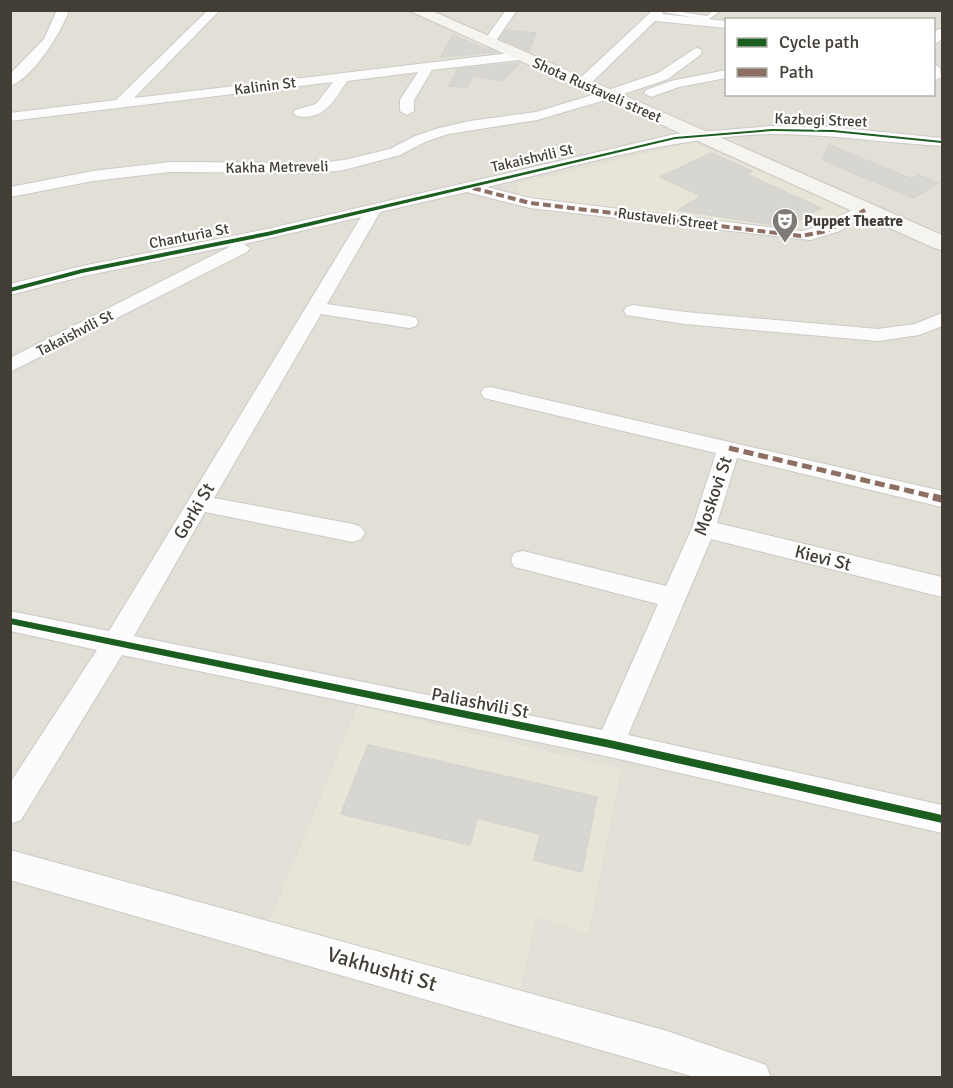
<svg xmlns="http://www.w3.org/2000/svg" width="953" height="1088" font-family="Signika,sans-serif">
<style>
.residential{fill:#e1dfd6;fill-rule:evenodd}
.education{fill:#e7e5d8}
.building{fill:#d7d6d1;stroke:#d5d4ce;stroke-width:1.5}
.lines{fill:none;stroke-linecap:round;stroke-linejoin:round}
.lane-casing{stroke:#cbcac6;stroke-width:2}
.street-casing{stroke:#cbcac6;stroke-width:2}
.secondary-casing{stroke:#cccac0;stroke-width:2}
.lane{fill:#fcfcfc;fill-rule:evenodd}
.street{fill:#fcfcfc;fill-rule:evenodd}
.secondary{fill:#f5f4ee;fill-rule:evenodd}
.quiet-far2{stroke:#8d6e63;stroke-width:4;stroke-dasharray:8 4;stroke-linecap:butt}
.quiet-far1{stroke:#8d6e63;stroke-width:5;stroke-dasharray:10 5;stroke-linecap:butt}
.quiet{stroke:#8d6e63;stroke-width:7;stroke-dasharray:13 7;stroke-linecap:butt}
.cycleway-casing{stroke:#fff;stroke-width:3}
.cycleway{fill:#1b5e20;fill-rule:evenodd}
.labels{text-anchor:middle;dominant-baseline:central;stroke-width:4.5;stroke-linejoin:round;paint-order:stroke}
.far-street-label{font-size:15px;fill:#423e35;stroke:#fff}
.far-poi-label{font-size:15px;font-weight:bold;fill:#423e35;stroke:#fff;text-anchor:start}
.street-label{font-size:18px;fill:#423e35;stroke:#fff}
.near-street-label{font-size:21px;fill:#423e35;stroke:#fff}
</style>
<rect width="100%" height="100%" fill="#edede8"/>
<path class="residential" d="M11,11H942V1077H11ZM726,20H934V94H726Z"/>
<path class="education" d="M694,142L854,214L811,229L783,231L520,196L516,184Z
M358,706L621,769L588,934L536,917L519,995L270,921Z"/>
<path class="building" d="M506,30L536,33L529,51L500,38Z
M453,35L489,51L490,49L496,52L441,57Z
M520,63L502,81L473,76L467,87L449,86L458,69Z
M829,145L912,179L919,175L938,183L913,198L823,160Z
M711,153L752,171L746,174L821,208L787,227L678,210L702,196L660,177Z
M368,745L597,797L582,872L534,860L540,834L477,818L470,845L341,814Z"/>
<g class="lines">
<g class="lane-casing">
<path id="lane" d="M669,10L707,16L714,10H721L708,20L657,11Z"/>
</g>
<g class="street-casing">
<path id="street" d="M57,10H69C62,32 32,79 10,86V74L44,39Z
M208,10H220L134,98L519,52L525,56L519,60L432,70L414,100V111L407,115L400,111V100L418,72L347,81C336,98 328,115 306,117C300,117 297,117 293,113L295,110L316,104L333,82L10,121V113L116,100Z
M506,10H517L493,45H485L483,42Z
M653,10H665L662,14L726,21V28L655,21L587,87H577L575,84L577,81Z
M938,29H942V39L934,45V34Z
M696,48L700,49L702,52L700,55L668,79L612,98L537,120L448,134L425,142L400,155L344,170L318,173L170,172L93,181L10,197V187L93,171L170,162L318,163L344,160L390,149L415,136L439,128L470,121L536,112L602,92L658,73Z
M934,64L940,68L941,77L934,81Z
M726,70V78L679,87L651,97L644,93L646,90L671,81Z
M772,126L833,127L942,138V146C886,143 831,134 774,134C676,136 581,165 487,187L530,198L801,231C823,229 856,203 871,207L873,210L840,231L810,240L530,208L467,192L380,212L327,304L409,316L416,318L418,322L416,326L409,328L321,314L214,498L353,524L361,527L365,533L361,539L353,542L205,512L134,636L602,730L658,604L523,569L514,567L511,560L514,553L523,551L666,586L692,528L716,453L484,398L481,393L484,388L491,387L942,491V507L737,458L717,523L942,577V597L711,539L628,735L942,805V833L610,757L122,655L21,820L10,824V783L97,650L10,631V611L109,631L361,217L244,244L250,248L247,252L10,372V358L231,246L84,276L10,295V284L82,266L267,229L675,134Z
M633,305L685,312L878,329L915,324L942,313V326L919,335L878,341L685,324L626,315L624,311L626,307Z
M10,850L667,1031L766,1065L771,1078H698L10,880Z"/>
</g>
<g class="secondary-casing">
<path id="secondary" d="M408,10H430L942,235V250L934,248Z"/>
</g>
<use href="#lane" class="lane"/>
<use href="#street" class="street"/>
<use href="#secondary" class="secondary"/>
<path class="quiet-far2" d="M473,188L530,203L801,236L827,231L865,210"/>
<path class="quiet-far1" d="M729,448L939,498"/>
<path class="quiet" d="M933,497L942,499"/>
<g class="cycleway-casing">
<path id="cycleway" d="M772,129L833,130L942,141V143L833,132L772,131L675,139L267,236L82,273L10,292V288L82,269L267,232L675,137Z
M10,618L610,740L942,815V823L610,748L10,624Z"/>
</g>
<use href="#cycleway" class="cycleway"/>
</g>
<defs>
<g id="theatre-pin" transform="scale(1.35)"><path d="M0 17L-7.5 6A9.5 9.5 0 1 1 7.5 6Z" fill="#7e7b74" stroke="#fff"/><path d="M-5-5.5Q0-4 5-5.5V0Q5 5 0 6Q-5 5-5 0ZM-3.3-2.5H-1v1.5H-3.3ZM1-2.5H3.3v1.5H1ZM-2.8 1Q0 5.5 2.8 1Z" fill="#fff"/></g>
</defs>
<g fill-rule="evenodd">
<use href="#theatre-pin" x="785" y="221"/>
</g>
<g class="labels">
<g class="far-street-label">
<text transform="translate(265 86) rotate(-7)">Kalinin St</text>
<text transform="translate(597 90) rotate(24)">Shota Rustaveli street</text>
<text transform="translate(821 120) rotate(2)">Kazbegi Street</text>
<text transform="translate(532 158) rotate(-13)">Takaishvili St</text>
<text transform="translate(277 167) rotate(-1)">Kakha Metreveli</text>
<text transform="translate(668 219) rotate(7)">Rustaveli Street</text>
<text transform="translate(189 236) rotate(-11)">Chanturia St</text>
<text transform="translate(75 333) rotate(-27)">Takaishvili St</text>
</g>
<g class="far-poi-label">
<text x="804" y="221">Puppet Theatre</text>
</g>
<g class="street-label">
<text transform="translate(713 496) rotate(-71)">Moskovi St</text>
<text transform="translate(194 511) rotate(-59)">Gorki St</text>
<text transform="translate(823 558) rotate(14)">Kievi St</text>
<text transform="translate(480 703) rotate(11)">Paliashvili St</text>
</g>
<g class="near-street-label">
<text transform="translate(382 969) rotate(16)">Vakhushti St</text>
</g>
</g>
<rect width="953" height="1088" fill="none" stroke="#423e35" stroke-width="24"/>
<rect x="725" y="18" width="210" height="78" fill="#ffffff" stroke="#b3b2ae" stroke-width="1.5"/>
<rect x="737" y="38" width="30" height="9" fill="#1b5e20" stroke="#b3b2ae" stroke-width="1.5"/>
<text x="779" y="48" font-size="18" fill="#423e35">Cycle path</text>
<rect x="737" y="68" width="30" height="9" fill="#8d6e63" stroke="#b3b2ae" stroke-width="1.5"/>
<text x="779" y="78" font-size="18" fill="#423e35">Path</text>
</svg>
